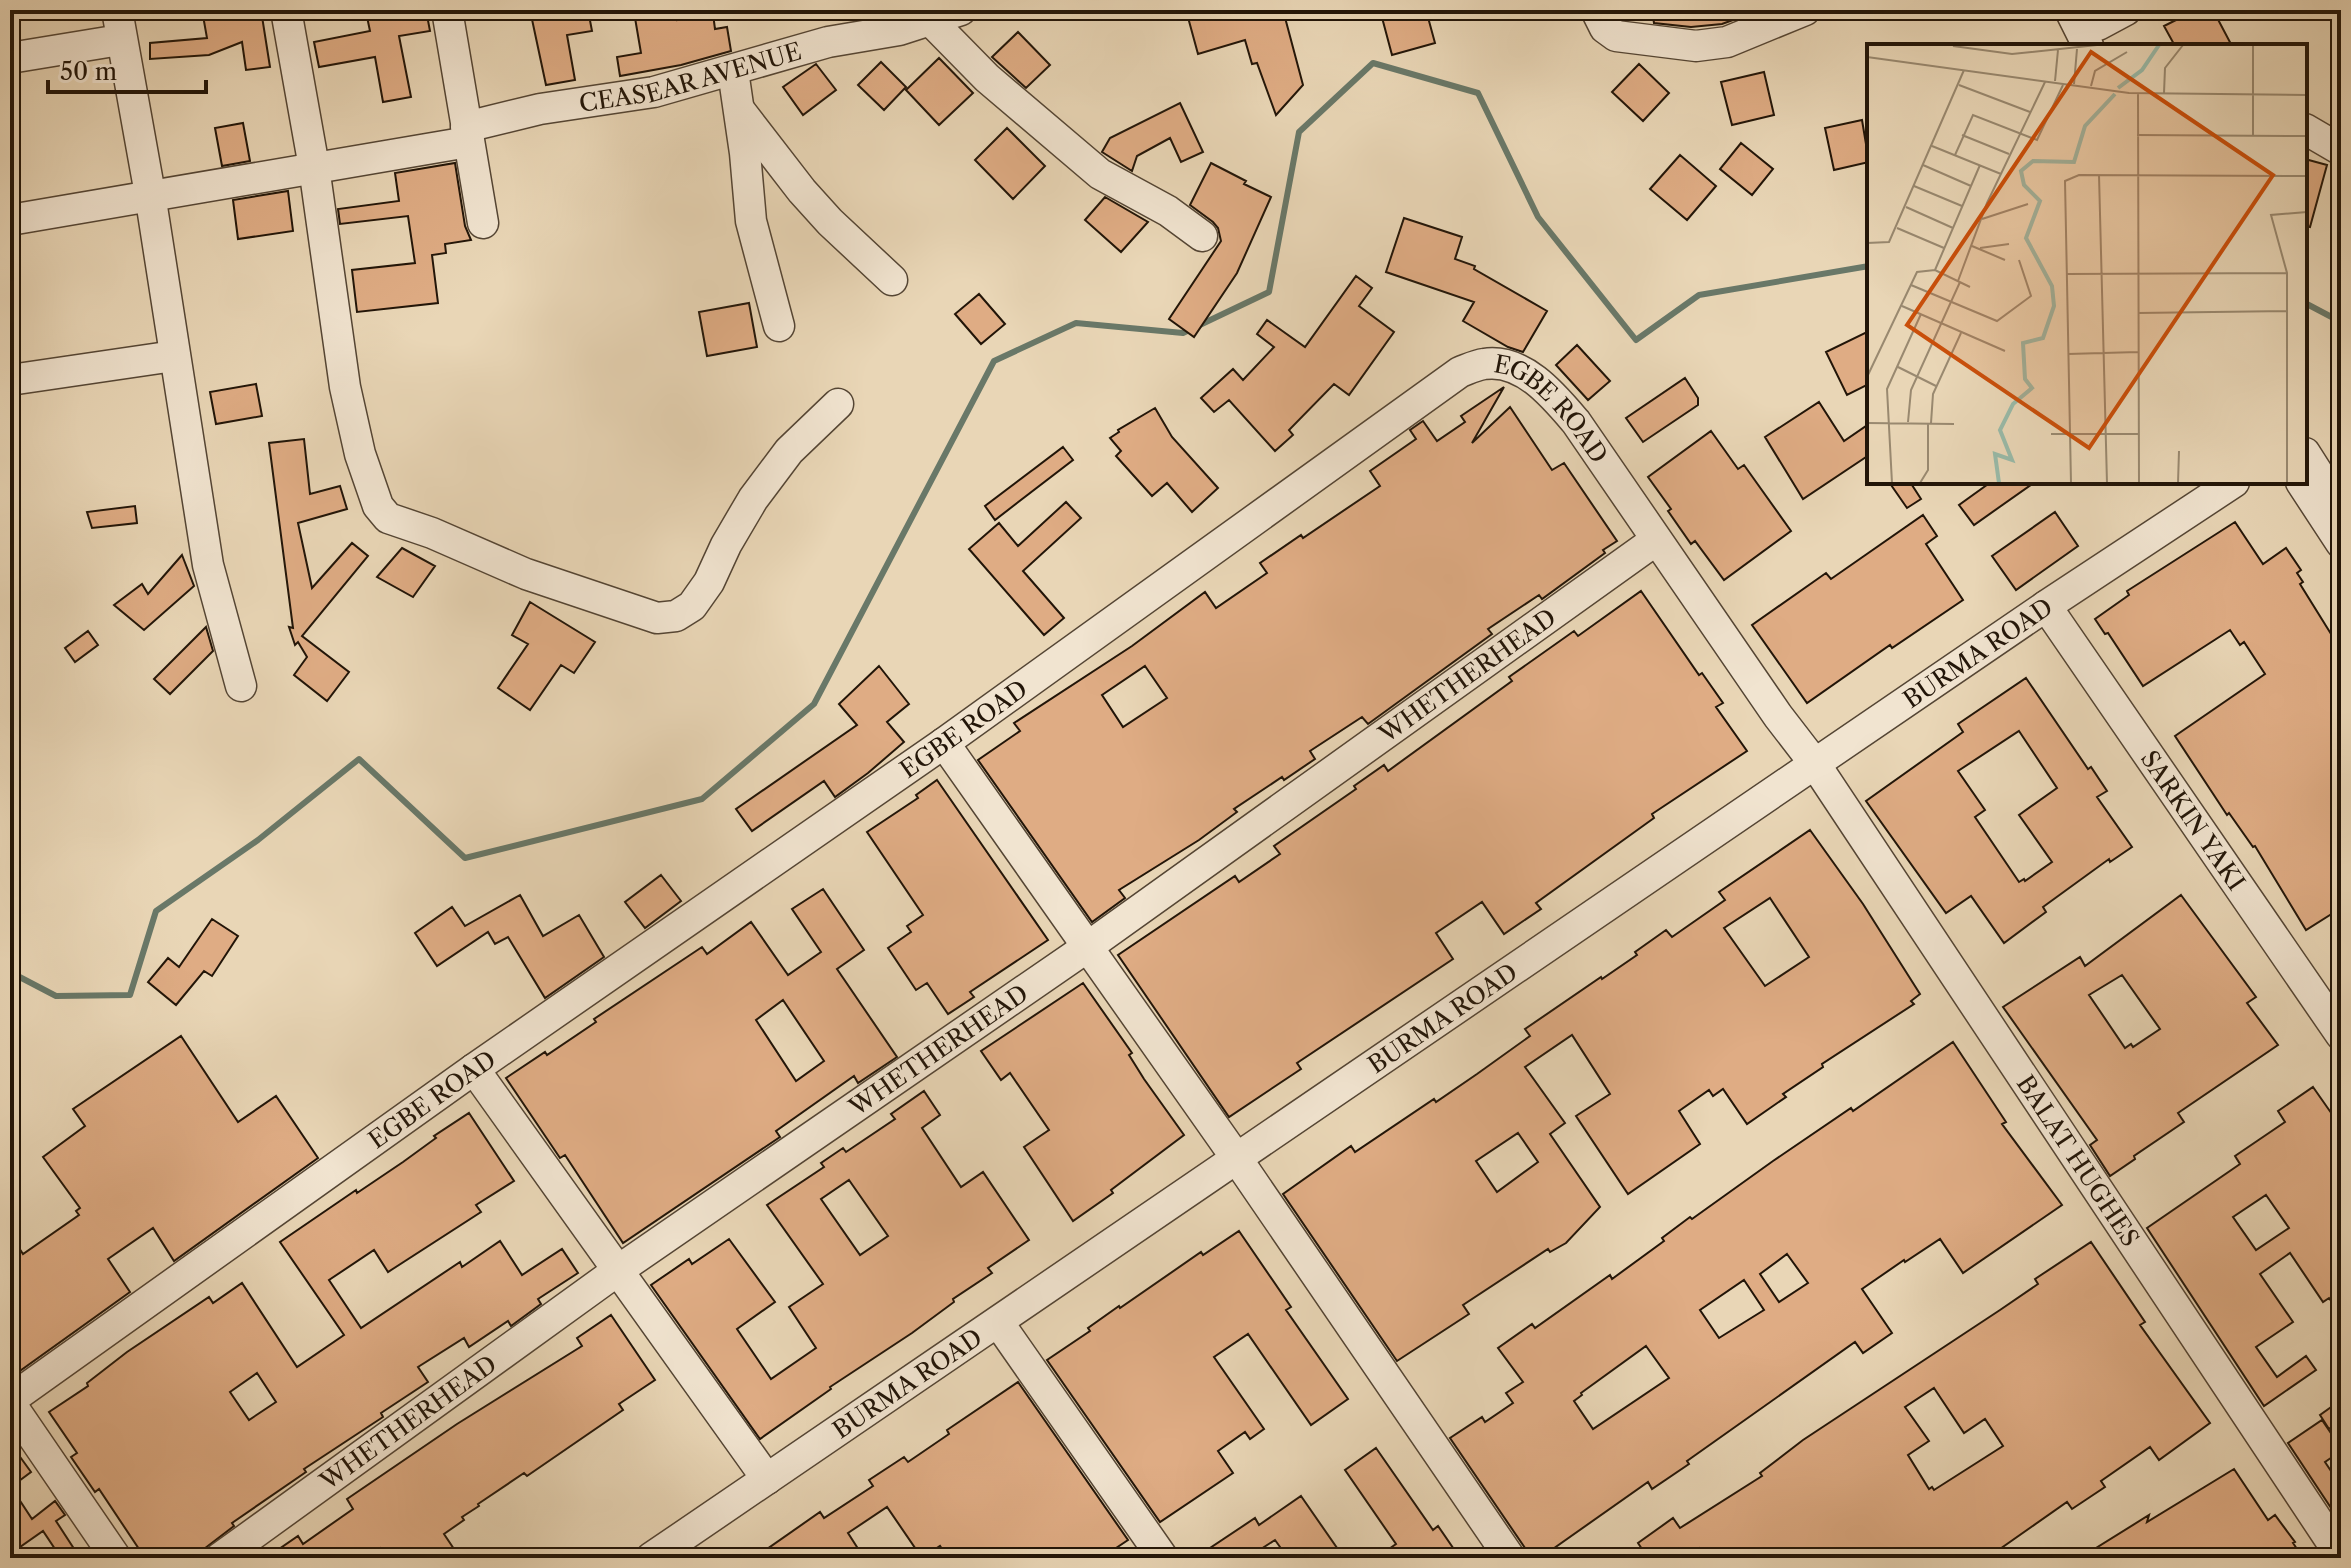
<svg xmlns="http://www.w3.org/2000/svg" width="2351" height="1568" font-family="'Libre Caslon Text',serif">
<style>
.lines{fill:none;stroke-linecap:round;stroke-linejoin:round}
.stream{stroke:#697868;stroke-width:6}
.building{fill:#dfac84;stroke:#221508;stroke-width:2;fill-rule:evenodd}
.minor-casing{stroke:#544534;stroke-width:33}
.minor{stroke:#f1e4d0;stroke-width:30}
.labels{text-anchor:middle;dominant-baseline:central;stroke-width:8;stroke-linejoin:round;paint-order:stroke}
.street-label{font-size:24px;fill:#221508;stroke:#f1e4d0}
.inset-river{fill:none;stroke:#99baa8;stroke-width:4}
.inset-road{fill:none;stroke:#998970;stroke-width:2}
.view{fill:#ca4f0b;fill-opacity:0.15;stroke:#ca4f0b;stroke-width:4}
.inset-edge{fill:none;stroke:#221508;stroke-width:4}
</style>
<rect width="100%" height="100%" fill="#e9d6b6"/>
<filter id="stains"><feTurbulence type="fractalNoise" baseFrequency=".0025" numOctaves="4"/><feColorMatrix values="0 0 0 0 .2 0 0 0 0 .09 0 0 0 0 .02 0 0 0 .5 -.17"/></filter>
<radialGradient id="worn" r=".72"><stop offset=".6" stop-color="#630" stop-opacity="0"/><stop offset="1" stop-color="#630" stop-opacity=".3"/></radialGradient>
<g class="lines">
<path class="stream" d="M2305,303L2341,322
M10,972L56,996L130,995L156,911L258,840L359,759L465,858L702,799L814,704L994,361L1076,323L1183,333L1269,292L1299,132L1373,63L1478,93L1538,217L1636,340L1699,295L1869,266"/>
</g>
<path class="building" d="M202,10H261L270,67L246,70L242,42L209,55L150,59V43L207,38Z
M377,10H426L430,31L399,36L411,97L383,102L375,57L319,67L314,42L370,31L366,12Z
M530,10H588L592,31L567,35L575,80L546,85Z
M645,10H675L677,20L713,14L715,29L727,27L731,51L681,65L620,76L617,57L641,53L634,12Z
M1186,10H1283L1303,85L1276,115L1257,63L1252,64L1245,40L1198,54Z
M1380,10H1426L1435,43L1392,55Z
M1652,10H1743L1744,16L1722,24L1691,27L1654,23Z
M2196,10H2213L2232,46H2175L2164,26Z
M1018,32L1050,65L1026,88L992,57Z
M939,58L973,93L939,125L906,90Z
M881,62L906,87L884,110L858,85Z
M816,64L836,90L803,115L783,87Z
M1639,64L1669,93L1643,121L1612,92Z
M1764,72L1774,115L1732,125L1721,82Z
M1180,103L1203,152L1181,162L1170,138L1137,156L1132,171L1102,152L1110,138Z
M1862,120L1869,162L1834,170L1825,128Z
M243,123L250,161L222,166L215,128Z
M1007,128L1045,166L1013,199L975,160Z
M1741,143L1773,169L1752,195L1720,169Z
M1680,155L1716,186L1687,220L1650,189Z
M2305,159L2327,165L2310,227L2305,226Z
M455,163L465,226L471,240L445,244L446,253L432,255L438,303L357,312L352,270L415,263L408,216L340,224L338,209L399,201L395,173Z
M1211,163L1246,181L1244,184L1271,197L1237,273L1194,337L1169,319L1221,241L1218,228L1213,222L1190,205Z
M288,191L293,231L238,239L233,200Z
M1105,197L1148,222L1121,252L1085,220Z
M1404,218L1462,237L1455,259L1475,266L1474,269L1547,311L1523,352L1508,347L1463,321L1474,302L1386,272Z
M1356,276L1372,288L1359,306L1394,332L1349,395L1334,384L1289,430L1293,435L1275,451L1229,400L1214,412L1201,398L1233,369L1243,380L1274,347L1257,334L1267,320L1305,347Z
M979,294L1005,324L981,344L955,314Z
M749,303L757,347L707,356L699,312Z
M1869,331V384L1847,395L1826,352Z
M1577,345L1610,381L1588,400L1556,365Z
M1685,378L1698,398V405L1643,442L1626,418Z
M256,384L262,416L216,424L210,392Z
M1504,387L1472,443L1510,407L1552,470L1564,463L1617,541L1603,550L1605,553L1542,599L1539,595L1488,629L1492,634L1368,724L1362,717L1310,751L1315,759L1284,780L1282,777L1234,809L1237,812L1199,840L1119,890L1125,898L1092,922L978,760L1020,731L1014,723L1132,646L1205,592L1216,608L1267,573L1260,563L1301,535L1303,538L1380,486L1370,471L1416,439L1410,430L1420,423L1423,421L1437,441L1465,422L1461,416ZM1145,666L1167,698L1123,727L1102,695Z
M1819,402L1844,441L1869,424V455L1803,499L1765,437Z
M1155,408L1172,437L1218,488L1192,512L1167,483L1152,496L1116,456L1121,451L1110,438L1119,432L1118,430Z
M1711,431L1738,469L1744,465L1791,531L1724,580L1695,541L1691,544L1668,511L1671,509L1648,477Z
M304,439L310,494L340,486L347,509L298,523L312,588L352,543L368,556L302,636L349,672L327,701L294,675L307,657L298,642L295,645L289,627L293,628L269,443Z
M1063,447L1073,460L995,520L985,506Z
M1889,482H1910L1921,499L1907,508Z
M1991,482H2035L1974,525L1959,505Z
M1066,502L1081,518L1023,571L1064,618L1044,635L969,549L999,523L1018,546Z
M135,506L137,523L92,528L87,512Z
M2055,512L2078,546L2016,590L1992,556Z
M1923,515L1937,536L1926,544L1963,600L1892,648L1890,645L1807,703L1752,625L1826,573L1831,579Z
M2235,522L2263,564L2286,548L2301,570L2297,573L2303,582L2300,584L2341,650V908L2306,930L2255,846L2253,847L2229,813L2227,815L2175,736L2265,674L2244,642L2240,645L2230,630L2143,686L2108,633L2105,634L2095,619L2129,595L2127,591Z
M402,548L435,566L413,597L377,577Z
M182,555L194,586L144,630L114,605L142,584L148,594Z
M1641,591L1699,675L1702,673L1723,703L1716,707L1747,751L1652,814L1654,818L1536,903L1541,909L1504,934L1482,902L1436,933L1453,959L1297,1063L1301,1069L1229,1117L1118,955L1235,876L1239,882L1280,854L1274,846L1356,789L1354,786L1384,765L1388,771L1512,681L1509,677L1574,631L1578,636Z
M530,602L595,642L574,673L561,665L530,710L498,688L528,644L512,635Z
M206,627L213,651L170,694L154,679Z
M88,631L98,645L75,662L65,648Z
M879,666L909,704L887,722L904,742L868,773L835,797L824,781L752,831L736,809L857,725L839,704Z
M2026,678L2088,769L2091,767L2107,791L2097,797L2132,847L2110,862L2109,859L2043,907L2046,912L2004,943L1971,896L1946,913L1866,801L1963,732L1958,724ZM2019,731L2057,788L2019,815L2052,862L2025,881L2024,879L2019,882L1975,817L1985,810L1958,771Z
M937,780L1048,940L970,992L974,997L948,1014L927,983L916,990L888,948L911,932L907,926L923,915L867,832L918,798L916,795Z
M1810,830L1863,904L1920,994L1911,1001L1914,1004L1822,1064L1823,1067L1783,1094L1786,1097L1747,1124L1723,1089L1713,1096L1709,1090L1679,1111L1700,1144L1628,1194L1576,1116L1610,1094L1572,1035L1525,1067L1565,1123L1550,1134L1600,1207L1566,1243L1550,1252L1548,1249L1463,1305L1469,1314L1397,1361L1283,1194L1351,1146L1355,1152L1434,1099L1436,1102L1477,1074L1530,1036L1525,1029L1601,977L1602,979L1637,955L1635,952L1666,930L1672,937L1725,900L1719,892ZM1770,898L1809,957L1765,986L1724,928ZM1518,1133L1538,1162L1497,1192L1476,1161Z
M661,875L681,901L645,928L625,902Z
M823,889L864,950L837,969L897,1057L858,1083L854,1076L776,1131L780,1137L623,1243L565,1155L560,1158L506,1078L545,1052L547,1055L596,1022L594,1019L702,947L707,954L751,922L788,975L821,952L792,909ZM783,1000L824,1061L796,1081L756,1020Z
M520,895L543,936L579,915L604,957L545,998L508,937L495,944L488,932L437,966L415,933L452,907L465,926Z
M2181,895L2256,997L2247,1003L2278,1045L2178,1113L2184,1122L2134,1156L2135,1159L2110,1176L2090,1145L2097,1140L2003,1007L2080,957L2085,966ZM2122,975L2160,1029L2133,1047L2131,1044L2125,1048L2089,995Z
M212,919L238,936L212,976L204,971L176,1005L148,982L168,958L179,967Z
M1083,983L1132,1053L1129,1055L1144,1079L1184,1135L1111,1190L1113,1193L1073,1221L1024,1147L1049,1130L1010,1073L1001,1080L981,1051Z
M181,1036L238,1122L276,1096L318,1158L174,1261L153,1228L108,1259L130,1292L10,1378V1234L23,1254L79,1215L76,1211L80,1208L43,1157L85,1126L73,1109Z
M1953,1042L2006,1122L2002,1124L2062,1205L1963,1273L1940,1239L1905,1262L1904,1260L1862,1289L1892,1333L1863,1353L1855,1342L1687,1461L1689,1464L1652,1489L1648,1482L1540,1558H1529L1525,1548L1450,1438L1482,1417L1485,1422L1513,1403L1506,1393L1523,1382L1498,1348L1532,1324L1535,1328L1610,1275L1612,1279L1664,1241L1662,1238L1690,1217L1692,1219L1773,1161L1851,1108L1853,1111ZM1787,1254L1808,1283L1779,1302L1760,1274ZM1744,1280L1764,1310L1719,1338L1700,1310ZM1646,1346L1669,1378L1593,1429L1574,1401L1582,1395L1581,1393Z
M2313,1087L2341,1127V1315L2329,1298L2323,1302L2290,1253L2260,1274L2293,1322L2256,1347L2277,1377L2306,1356L2316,1370L2264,1406L2147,1228L2240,1164L2235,1156L2285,1122L2278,1111ZM2266,1195L2289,1228L2256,1250L2233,1217Z
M924,1091L940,1115L922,1128L961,1187L983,1172L1029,1240L988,1268L992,1273L953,1299L954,1302L912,1333L830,1387L831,1389L760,1439L651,1285L689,1259L692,1264L729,1239L775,1302L737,1329L771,1379L816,1348L789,1307L823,1284L767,1205L824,1167L821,1163L843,1148L846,1152L895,1119L891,1114ZM849,1180L888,1236L860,1255L821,1199Z
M469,1113L514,1181L476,1205L481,1212L388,1272L374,1250L329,1280L361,1328L460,1262L462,1267L500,1241L522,1275L562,1249L578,1273L538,1299L541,1304L511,1326L508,1321L469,1347L464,1338L418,1367L428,1382L381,1413L383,1417L304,1469L306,1472L232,1523L234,1526L200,1552L199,1550L186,1558H145L99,1489L95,1492L71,1457L77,1453L49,1412L88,1386L87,1383L127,1352L209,1297L213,1303L242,1283L297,1367L344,1335L280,1242L356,1190L357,1193L403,1162L436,1138L434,1136ZM257,1373L276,1402L249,1420L230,1392Z
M1239,1231L1291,1307L1286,1310L1348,1399L1311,1425L1248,1334L1214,1357L1264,1429L1250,1439L1245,1432L1218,1451L1233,1473L1160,1522L1047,1360L1090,1331L1088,1328L1119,1306L1120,1308L1201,1252L1203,1255Z
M2091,1242L2145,1322L2140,1325L2210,1423L2159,1460L2150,1447L2101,1481L2105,1487L2072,1509L2067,1502L1987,1558H1707L1699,1548L1685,1558H1648L1638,1543L1673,1518L1680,1528L1762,1476L1760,1473L1803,1440L2000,1310L2038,1284L2035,1279ZM1934,1388L1964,1433L1985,1419L2003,1446L1934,1490L1932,1487L1929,1489L1908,1455L1929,1441L1905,1407Z
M611,1315L655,1380L619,1404L623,1410L527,1476L524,1473L478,1504L479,1506L462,1517L464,1520L444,1534L460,1558H387L380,1548L365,1558H266L298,1536L303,1544L353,1509L347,1499L457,1424L582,1346L577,1338Z
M1018,1382L1128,1540L1101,1558H948L940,1546L922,1558L887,1507L848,1533L864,1558H754L820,1512L824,1518L873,1486L869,1480L904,1457L908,1462L949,1434L947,1430Z
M2341,1400V1420L2329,1429L2320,1415Z
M2322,1420L2341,1448V1451L2325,1462L2341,1486V1523L2288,1443Z
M10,1443L31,1472L11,1487L32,1519L55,1501L65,1515L56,1521L80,1558H61L43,1531L10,1554Z
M1376,1448L1433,1530L1438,1526L1460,1558H1376L1396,1544L1345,1470Z
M2234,1469L2268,1520L2275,1515L2295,1542L2293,1543L2303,1558H2080L2149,1515L2147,1522Z
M1301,1496L1344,1558H1288L1275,1540L1247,1558H1195L1255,1518L1259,1525Z"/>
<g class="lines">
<g class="minor-casing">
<g id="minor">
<path d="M117,10L150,194L208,565L241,686"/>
<path d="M286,10L314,167L345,387L360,454L378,506L388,518L432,533L526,574L657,618L676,616L692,606L709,582L726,545L753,499L789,451L838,404"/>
<path d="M447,10L483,223"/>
<path d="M1596,10L1605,28L1616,36L1696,46L1727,42L1805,10"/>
<path d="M2070,10L2088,46"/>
<path d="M931,21L987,78L1100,174L1168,211L1202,236"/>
<path d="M2098,25L2126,10"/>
<path d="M10,58L120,40"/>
<path d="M733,71L745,153L751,221L779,326"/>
<path d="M741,112L802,191L830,222L892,280"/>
<path id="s1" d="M466,127L540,109L654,92L828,42L899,30L961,10"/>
<path d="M2305,129L2341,150"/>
<path d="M10,220L468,142"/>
<path d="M10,380L174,356"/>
<path d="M2305,453L2333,497"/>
<path d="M2301,482L2341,543"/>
<path id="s2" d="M2046,606L2341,1035"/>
<path d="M944,743L1237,1159L1510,1558"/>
<path d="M474,1069L767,1479"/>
<path d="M998,1322L1163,1558"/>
<path id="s3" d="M10,1400L474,1069L944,743L1460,372C1468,369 1476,365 1484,364C1523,358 1554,396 1576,422L1778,716L1815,764L2341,1556"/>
<path d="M10,1403L116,1558"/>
<path id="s4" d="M220,1558L617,1271L1086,948L1656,540"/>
<path id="s5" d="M651,1558L2046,606L2234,482"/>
</g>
</g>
<use href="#minor" class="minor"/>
</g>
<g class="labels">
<g class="street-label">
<text stroke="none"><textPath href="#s1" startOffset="230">CEASEAR AVENUE</textPath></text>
<text stroke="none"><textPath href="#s3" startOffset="1888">EGBE ROAD</textPath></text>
<text stroke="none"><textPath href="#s5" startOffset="1606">BURMA ROAD</textPath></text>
<text stroke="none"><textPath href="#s4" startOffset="1528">WHETHERHEAD</textPath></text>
<text stroke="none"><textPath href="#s3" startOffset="1166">EGBE ROAD</textPath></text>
<text stroke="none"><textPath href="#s2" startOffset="260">SARKIN YAKI</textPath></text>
<text stroke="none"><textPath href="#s5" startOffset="958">BURMA ROAD</textPath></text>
<text stroke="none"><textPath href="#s4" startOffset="880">WHETHERHEAD</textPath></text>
<text stroke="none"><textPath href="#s3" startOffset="518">EGBE ROAD</textPath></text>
<text stroke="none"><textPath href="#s3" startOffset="2810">BALAT HUGHES</textPath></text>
<text stroke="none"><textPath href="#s5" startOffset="310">BURMA ROAD</textPath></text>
<text stroke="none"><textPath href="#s4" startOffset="232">WHETHERHEAD</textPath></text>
</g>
</g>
<g transform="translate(1867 44)">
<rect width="440" height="440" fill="#e9d6b6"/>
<path class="inset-river" d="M251,44L275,26L292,1M132,439L128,410L145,416L133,386L146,360L165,344L158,335L156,299L176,294L187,262L185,242L159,194L173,157L157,141L154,127L166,117L207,118L218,82L248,50"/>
<path class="inset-road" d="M386,1V91M86,2L145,10L230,1M0,13L262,49L440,51M188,37L191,6M207,40L210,5M92,41L163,68M224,42L228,27L260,8M271,49L272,439M297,49L298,24L316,1M95,91L142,110M270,91L440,92M65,102L134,130M88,111L106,71L170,96L196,41M56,121L104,142M232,131L240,439M47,142L95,162M39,163L86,184M115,175L161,160M30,184L77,204M0,199L22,198L97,26M105,202L138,216M113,204L142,200M68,226L113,121M200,230L420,229M91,237L120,159L178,38M44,241L130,277L164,252L152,216M35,262L138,307M271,269L421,267M201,310L271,308M31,323L69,342M0,333L50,228L68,226L103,243M41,378L44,346L93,238M0,379L87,380M64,379L66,350L94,289M184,390H272M25,439L20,345L54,270M53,439L61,426V379M204,439L198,137L212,131L440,132M311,439L312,407M420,439V229L404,171L440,168"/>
<path class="view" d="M224,8L406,131L222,404L40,281Z"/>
<rect width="440" height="440" class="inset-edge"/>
</g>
<rect width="2351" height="1568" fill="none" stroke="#e9d6b6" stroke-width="40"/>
<rect x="12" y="12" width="2327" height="1544" fill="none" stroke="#221508" stroke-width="4"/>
<rect x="20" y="20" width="2311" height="1528" fill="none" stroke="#221508" stroke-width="2"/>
<path d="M48 80v12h158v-12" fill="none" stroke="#221508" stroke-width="4"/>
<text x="60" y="80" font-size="24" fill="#221508" stroke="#f1e4d0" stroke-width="6" paint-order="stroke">50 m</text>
<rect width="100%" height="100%" filter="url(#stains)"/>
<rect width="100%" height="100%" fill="url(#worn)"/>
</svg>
